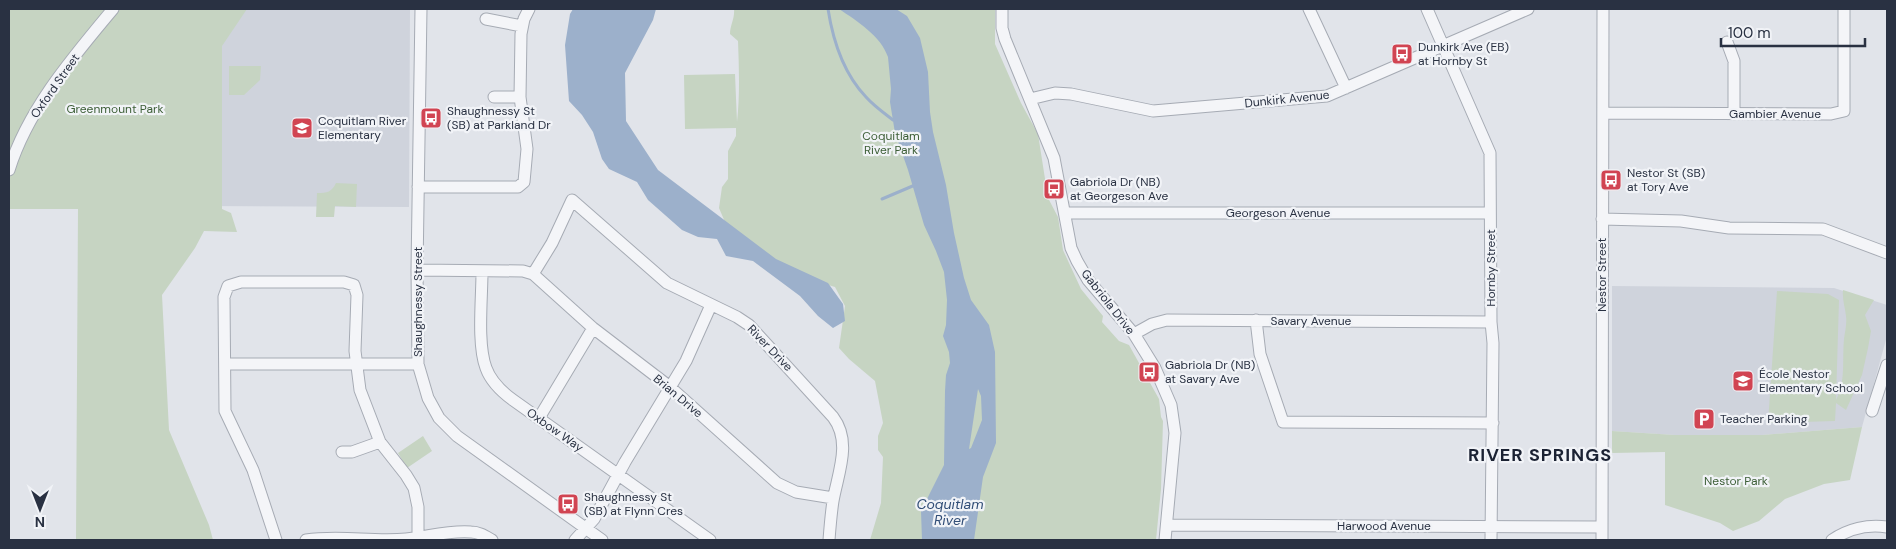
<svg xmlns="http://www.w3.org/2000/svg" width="1896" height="549" font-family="'DM Sans',sans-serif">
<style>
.built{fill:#cfd3dc}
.green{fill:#c6d4c2}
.water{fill:#9cb0cb;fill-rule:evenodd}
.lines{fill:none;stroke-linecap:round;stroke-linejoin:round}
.stream{stroke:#9cb0cb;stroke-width:3}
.minor-casing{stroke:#a6abb4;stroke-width:13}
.minor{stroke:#f4f5f8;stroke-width:11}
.labels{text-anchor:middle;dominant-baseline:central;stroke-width:4.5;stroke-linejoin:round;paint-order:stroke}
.poi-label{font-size:12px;fill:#293142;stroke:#f1f3f7;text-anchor:start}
.street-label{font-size:12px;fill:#293142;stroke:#f1f3f7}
.park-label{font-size:12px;fill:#3c5e36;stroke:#f1f3f7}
.water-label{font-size:14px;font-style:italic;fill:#324e77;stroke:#f1f3f7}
.district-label{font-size:18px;font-weight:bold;letter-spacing:1px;fill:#1b2233;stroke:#f1f3f7}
</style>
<rect width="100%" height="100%" fill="#e1e4ea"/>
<path class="built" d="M234,9H410L409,207L194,206L191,100Z
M1612,286L1834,288L1887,305V336L1862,427L1762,435H1675L1612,431Z"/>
<path class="green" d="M9,9H247L222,46V209L231,213L237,232L204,231L195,248L162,295L169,430L209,525L213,540H76L78,209H9Z
M734,9H995V44L1021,103L1038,134L1048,198L1058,217L1063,250L1081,289L1103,316L1102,322L1119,341L1129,345L1159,399L1161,417L1163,421L1161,489L1156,540H870L881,503L883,457L878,450V436L883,423L875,381L849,359L839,348L845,306L835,287L812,280L792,270L728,229L719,208L722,187L728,179V151L736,136V128L685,129L684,75L735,74L737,122C740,95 739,68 738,41L730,34C730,25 735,18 734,9Z
M229,66H261L260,80L244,95H229Z
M336,183L357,184L356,207L335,206L334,217H316L317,193C327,193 332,192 336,183Z
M1843,290L1874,300L1865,315L1871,331L1868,348L1862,375L1846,410L1836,403L1835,421L1768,423L1777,291L1828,294L1839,300L1836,400C1846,382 1842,360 1844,339C1845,331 1847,324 1846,316C1845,307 1842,299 1843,290Z
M1862,427L1850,480L1824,484L1785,499L1759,521L1733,531L1720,523L1665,505V452L1612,453V431L1675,435H1762Z
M423,436L432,451L407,468L398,453Z"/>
<path class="water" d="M573,9H656L653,20L625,73L626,121L658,170L776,259L828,283L843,304L845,321L833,328L818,316L800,296L753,261L726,256L717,239L698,237L682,230L648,200L637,182L609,169L602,159L593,132L582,115L569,101L565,45L570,14Z
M839,9H896L907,16L920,38L928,72L930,112L933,132L946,185L954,233L964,278L971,300L989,325L995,352L996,443L983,477L974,540H922L921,511L944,465L945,391L946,375L950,363L949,352L943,336L946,325L947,300L944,272L936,251L924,225L908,170L895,133L890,102L891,89L888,57C881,36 857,21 839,9ZM978,389L981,396L982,420L971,448L969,449Z"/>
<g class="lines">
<path class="stream" d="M828,9C833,41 843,73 866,97C874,106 884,113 893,120H896
M882,199L915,185"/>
<g class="minor-casing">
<path id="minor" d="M421,9L417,270L418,364L428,398L439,418L457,436L602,540
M1002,9V28L1005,39L1054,158L1071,248L1077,261L1088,280L1134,334L1155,368L1171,405L1175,433L1165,540
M1309,9L1346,88
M1427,9L1490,153L1491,322L1493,343L1491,540
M486,19L522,26
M1727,42L1734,61V114
M494,97H520
M1030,99L1055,93L1071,94L1153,111L1327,96L1528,9
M1603,113L1831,114L1844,111V9
M9,170C28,109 73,57 113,9
M418,187H518L524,182L527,149L520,97L521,34L524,19L529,9
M1065,213H1490
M1602,219L1681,221L1729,228L1823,229L1887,253
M417,270L523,271L533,274L593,328L670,387L777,483L796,492L833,498
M482,272C482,299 477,344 486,368C491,382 502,392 513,400L710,540
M533,274L552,243L572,200L667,283L737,317L749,325L833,417C852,442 838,473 833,501C831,514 830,527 829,540
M1256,320L1260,354L1283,422L1493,423
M1134,334L1152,324L1167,320L1491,322
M225,364H418
M1872,411L1887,365
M539,418L593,328
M342,452H352L380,442
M1167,525L1602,527
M276,540L253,470L225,411L224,297L228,286L241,282H344L354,285L357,295L355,351L360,390L380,442L406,475L414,488L418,507V540
M306,540C339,535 373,542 406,539C427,537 449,530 471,532C479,532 485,536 492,540
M575,540L594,519L625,462L686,361L711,305
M1602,540L1603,9
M1832,540C1848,529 1868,524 1887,527"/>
</g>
<use href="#minor" class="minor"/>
</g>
<defs>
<g id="bus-square" transform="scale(1.125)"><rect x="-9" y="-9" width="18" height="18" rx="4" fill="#d14452" stroke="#f1f3f7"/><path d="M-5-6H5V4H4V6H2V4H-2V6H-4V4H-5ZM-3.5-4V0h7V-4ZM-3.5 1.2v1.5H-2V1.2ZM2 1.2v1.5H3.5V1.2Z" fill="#fff"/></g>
<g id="school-square" transform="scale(1.125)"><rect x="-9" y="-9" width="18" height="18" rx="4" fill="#d14452" stroke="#f1f3f7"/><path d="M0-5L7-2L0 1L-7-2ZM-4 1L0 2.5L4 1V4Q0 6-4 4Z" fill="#fff"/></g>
<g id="parking-square" transform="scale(1.125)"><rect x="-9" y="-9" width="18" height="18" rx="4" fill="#d14452" stroke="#f1f3f7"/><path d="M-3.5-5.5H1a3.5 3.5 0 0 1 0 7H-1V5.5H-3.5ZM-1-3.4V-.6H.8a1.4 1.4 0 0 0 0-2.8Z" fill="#fff"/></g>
</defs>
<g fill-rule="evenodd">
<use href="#bus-square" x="1402" y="54"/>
<use href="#bus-square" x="431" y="118"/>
<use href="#school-square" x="302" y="128"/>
<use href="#bus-square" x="1611" y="180"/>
<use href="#bus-square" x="1054" y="189"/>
<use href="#bus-square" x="1149" y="372"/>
<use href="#school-square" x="1743" y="381"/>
<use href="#parking-square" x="1704" y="419"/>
<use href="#bus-square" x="568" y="504"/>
</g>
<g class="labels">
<g class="poi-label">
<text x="1418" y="47">Dunkirk Ave (EB)<tspan x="1418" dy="14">at Hornby St</tspan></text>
<text x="447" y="111">Shaughnessy St<tspan x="447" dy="14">(SB) at Parkland Dr</tspan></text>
<text x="318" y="121">Coquitlam River<tspan x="318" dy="14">Elementary</tspan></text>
<text x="1627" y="173">Nestor St (SB)<tspan x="1627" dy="14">at Tory Ave</tspan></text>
<text x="1070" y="182">Gabriola Dr (NB)<tspan x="1070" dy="14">at Georgeson Ave</tspan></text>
<text x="1165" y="365">Gabriola Dr (NB)<tspan x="1165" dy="14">at Savary Ave</tspan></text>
<text x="1759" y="374">École Nestor<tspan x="1759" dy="14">Elementary School</tspan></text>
<text x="1720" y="419">Teacher Parking</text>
<text x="584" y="497">Shaughnessy St<tspan x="584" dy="14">(SB) at Flynn Cres</tspan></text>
</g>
<g class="street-label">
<text transform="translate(55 86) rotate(-55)">Oxford Street</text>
<text transform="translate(1287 99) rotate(-6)">Dunkirk Avenue</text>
<text x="1775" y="114">Gambier Avenue</text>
<text x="1278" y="213">Georgeson Avenue</text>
<text transform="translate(1491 268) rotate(-90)">Hornby Street</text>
<text transform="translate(1602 275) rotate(-90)">Nestor Street</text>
<text transform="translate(418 302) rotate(-90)">Shaughnessy Street</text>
<text transform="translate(1108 302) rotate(52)">Gabriola Drive</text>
<text x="1311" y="321">Savary Avenue</text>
<text transform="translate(770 348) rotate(46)">River Drive</text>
<text transform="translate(678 396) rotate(40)">Brian Drive</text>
<text transform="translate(555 430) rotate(35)">Oxbow Way</text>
<text x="1384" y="526">Harwood Avenue</text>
</g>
<g class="park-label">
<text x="115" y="109">Greenmount Park</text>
<text x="891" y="136">Coquitlam<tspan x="891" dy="14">River Park</tspan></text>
<text x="1736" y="481">Nestor Park</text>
</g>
<g class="water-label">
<text x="950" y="504">Coquitlam<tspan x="950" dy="16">River</tspan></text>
</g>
<g class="district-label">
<text x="1540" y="455">RIVER SPRINGS</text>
</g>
</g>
<rect width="1896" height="549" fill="none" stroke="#293142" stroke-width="20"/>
<g transform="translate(40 509) rotate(180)" stroke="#f1f3f7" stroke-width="4" paint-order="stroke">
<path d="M0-4L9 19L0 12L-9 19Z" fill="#293142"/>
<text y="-8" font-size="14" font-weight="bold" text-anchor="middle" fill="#293142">N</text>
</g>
<path d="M1721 38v8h144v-8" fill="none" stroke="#293142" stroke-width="2.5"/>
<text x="1728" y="38" font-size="15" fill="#293142" stroke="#f1f3f7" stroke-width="4" paint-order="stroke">100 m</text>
</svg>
